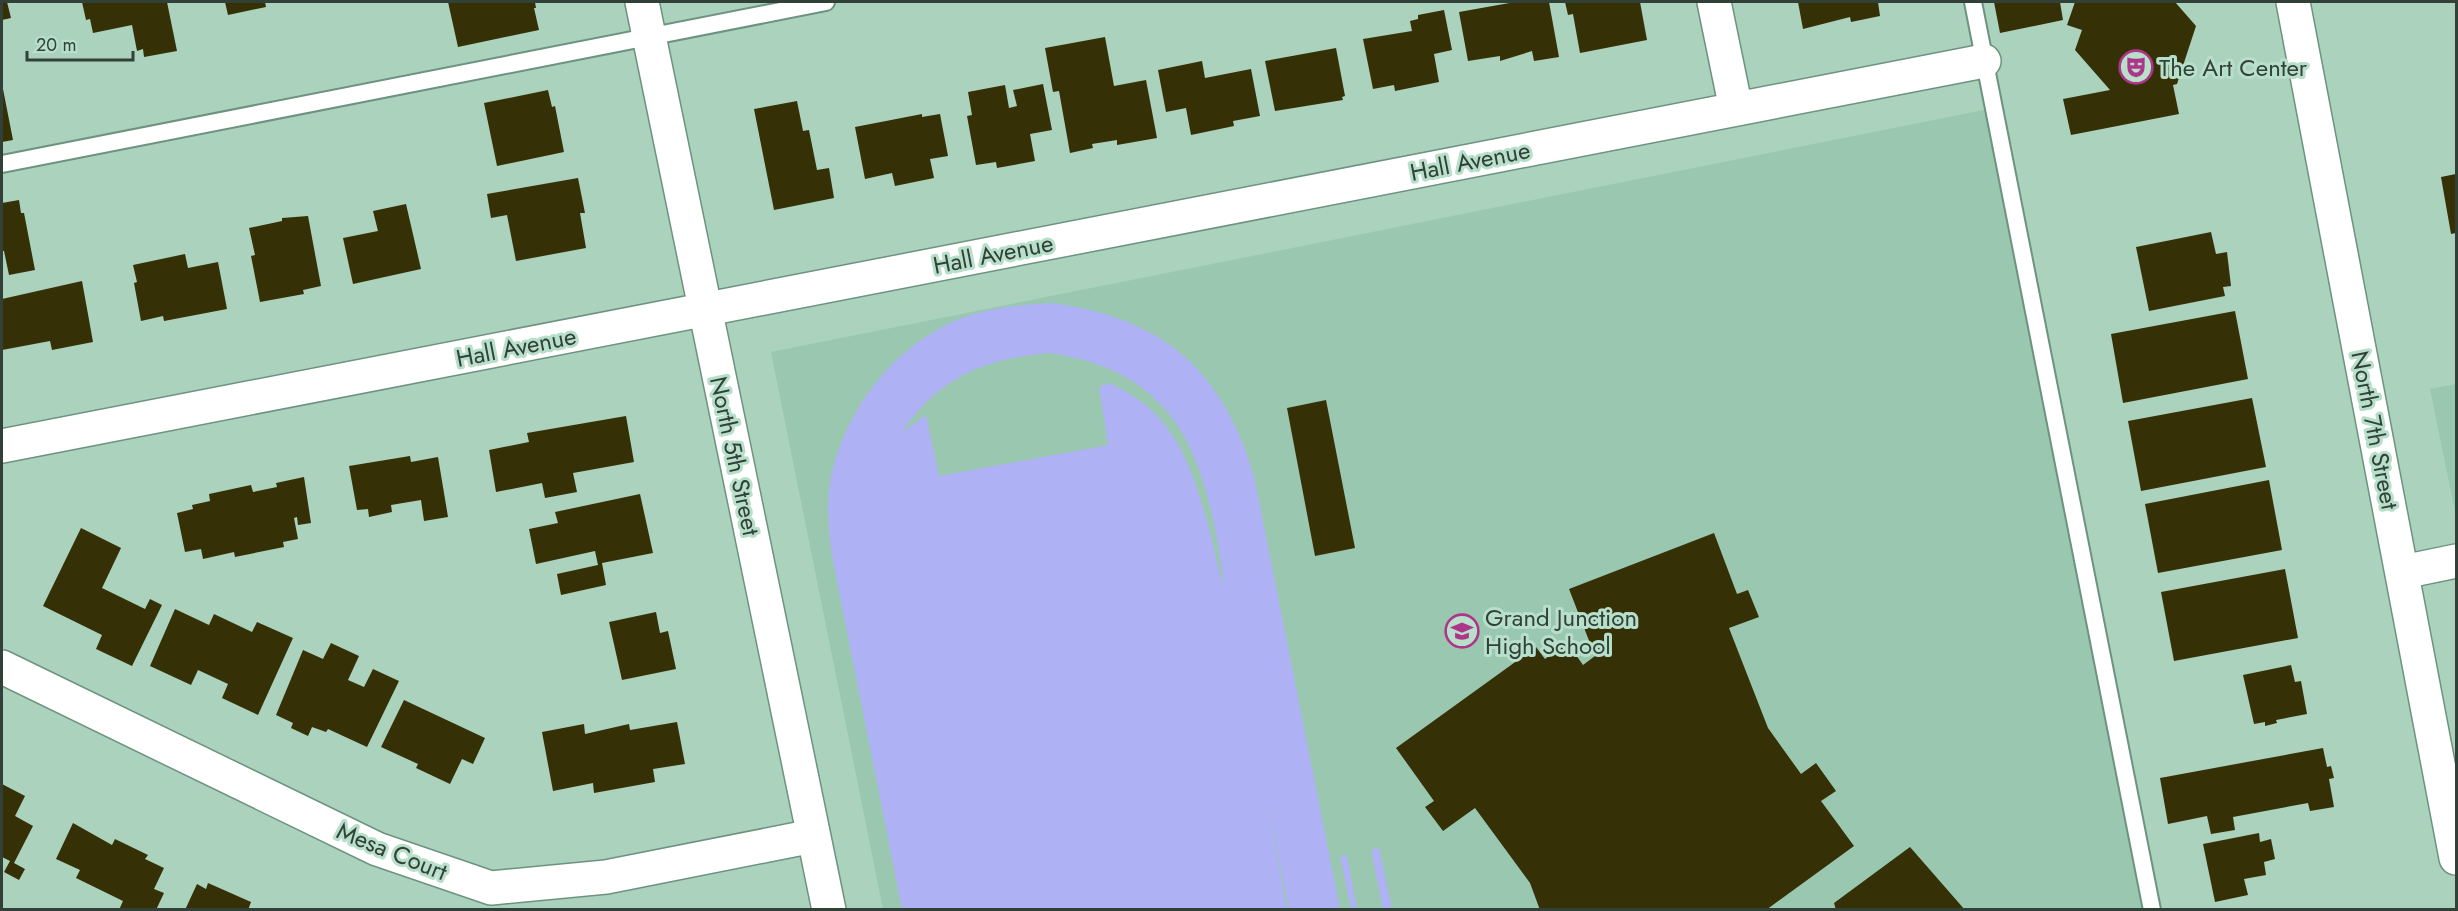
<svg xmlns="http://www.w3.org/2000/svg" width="2458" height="911" font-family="Jost,sans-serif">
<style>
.built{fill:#99c7b0}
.green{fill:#aeb1f3;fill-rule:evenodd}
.building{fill:#353006}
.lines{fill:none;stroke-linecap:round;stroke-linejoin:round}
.lane-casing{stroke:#6d937f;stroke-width:20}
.street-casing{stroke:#6d937f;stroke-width:36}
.secondary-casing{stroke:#6d937f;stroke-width:36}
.lane{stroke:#fff;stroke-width:16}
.street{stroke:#fff;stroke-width:33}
.secondary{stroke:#fff;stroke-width:33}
.labels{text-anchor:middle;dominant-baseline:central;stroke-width:6;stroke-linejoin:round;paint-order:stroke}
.poi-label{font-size:24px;fill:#314138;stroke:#b7dfca;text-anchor:start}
.street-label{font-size:24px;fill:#314138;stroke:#b7dfca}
</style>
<rect width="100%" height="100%" fill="#aad2bd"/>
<path class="built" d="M1994,108L2152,909H883L771,352Z
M2456,384V516L2430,389Z"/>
<path class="green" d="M1052,303C1163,318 1222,369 1254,476L1340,909H1289L1267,802L1287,909H902L833,561C829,535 826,509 830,483C843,412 893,345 962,318C991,307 1021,305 1052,303ZM1050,353C1185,373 1207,465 1224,584C1218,570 1215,552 1211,536C1192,468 1178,414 1109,383L1099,387L1108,445L939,476L926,415L902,432C939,377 986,358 1050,353Z
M1379,848L1392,909H1383L1371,850Z
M1347,855L1357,909H1351L1340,856Z"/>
<path class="building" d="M2,2H7L11,18L2,20Z
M82,2H167L177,51L144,57L143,49L137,51L132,25L93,33L90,19L86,20Z
M225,2H265L266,7L228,15Z
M448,2H535L536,8H534L539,30L458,47Z
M1515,2H1549L1559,57L1534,61L1532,51L1500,61V56L1468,61L1459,12Z
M1565,2H1640L1647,40L1580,53L1573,14L1568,15Z
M1798,2H1878L1880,16L1851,22L1850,17L1803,29Z
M1994,2H2060L2063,20L2000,33Z
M2075,2H2175L2196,26L2177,84L2173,85L2179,114L2071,135L2063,99L2110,90L2075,50L2082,30L2067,25Z
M1444,10L1452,50L1434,54L1439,82L1395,91L1394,85L1373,89L1363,39L1412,31L1410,21L1418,19V15Z
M1105,37L1114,86L1146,80L1157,138L1117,145V140L1092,144L1093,148L1070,153L1059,91L1053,92L1045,48Z
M1336,48L1345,96L1342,97L1343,100L1275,111L1265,61Z
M1202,61L1205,78L1251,69L1260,116L1233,121L1234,126L1191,135L1186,108L1166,112L1158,70Z
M2,84L13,140L2,142Z
M1043,84L1052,130L1030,134L1035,161L997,168L996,162L976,165L967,116L972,115L968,92L1005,85L1009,108L1017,106L1013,90Z
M548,90L552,107L555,106L564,152L497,166L484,103Z
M797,101L803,131L809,130L817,170L829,168L834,198L774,210L754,109Z
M922,114V117L940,114L948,156L930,159L934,178L895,186L892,173L865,179L855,127Z
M2456,174V233L2451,234L2441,177Z
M578,178L585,213H580L586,248L516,261L507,215L491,218L487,194Z
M19,200L21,213H24L35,270L9,275L4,251H2V203Z
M406,204L421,269L353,284L343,238L378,231L373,211Z
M308,216L321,286L303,290L304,294L260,302L251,256L255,255L249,228L282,221V218Z
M2211,232L2216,254L2227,252L2231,286L2223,287L2225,296L2149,311L2136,247Z
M185,254L188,268L218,262L227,309L164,321L163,316L141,321L134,283L137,282L133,265Z
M82,281L93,342L52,350L50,341L2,350V299Z
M2235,311L2248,379L2123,403L2111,334Z
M2252,398L2266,467L2141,491L2128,421Z
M1326,400L1355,548L1315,556L1287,408Z
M626,416L634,462L573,473L577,492L545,498L542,483L496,492L489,450L529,442L527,433Z
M410,456L411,462L438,457L448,517L424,521L421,500L391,505L392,512L369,517L368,509L357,510L349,466Z
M304,477L311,523L298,525L297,517L294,518L298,539L283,542L284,547L235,557L234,552L203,559L201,549L185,552L177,513L193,509L192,505L210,501L209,494L251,485L253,492L277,487L276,483Z
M2269,480L2282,550L2158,573L2145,504Z
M640,494L653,553L602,563L606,585L561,595L557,574L598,565L595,551L536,564L529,529L558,523L555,512Z
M81,528L121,548L102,588L145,609L150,599L162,605L132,666L96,649L102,635L43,606Z
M1714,533L1737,594L1748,590L1759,617L1729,628L1768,728L1801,774L1816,763L1836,791L1821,801L1854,846L1766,910H1540L1530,883L1475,808L1443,831L1425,807L1434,801L1396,748L1536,647L1545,659L1567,642L1583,665L1595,656L1569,589Z
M2285,569L2298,638L2174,661L2161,592Z
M175,609L209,625L214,614L252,632L257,622L293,638L258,715L222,698L228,684L198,670L191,685L150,666Z
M656,612L660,633L668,631L676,669L622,680L609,622Z
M331,643L359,656L348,680L364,687L373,669L399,681L367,747L328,729L326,732L312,727L308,736L291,728L293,723L276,715L303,650L323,659Z
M2291,665L2295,682L2301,681L2307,714L2276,720L2277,723L2265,726V722L2254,724L2243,675Z
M404,700L485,738L473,764L462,759L450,784L416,768L418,764L381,747Z
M677,722L685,764L653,769L655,782L594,793L593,783L553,791L542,732L584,724L585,734L629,724L630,730Z
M2323,748L2327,767L2331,766L2334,778L2329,779L2334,807L2310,811L2308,803L2233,817L2235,830L2211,834L2207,816L2168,824L2160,778Z
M2,784L25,796L15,816L33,826L14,863L25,869L19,880L4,872L10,861L2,857Z
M73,823L112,845L115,839L148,855L145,859L164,868L154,889L164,893L156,910H119L123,901L76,878L80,870L56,859Z
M2259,833L2260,842L2271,839L2275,859L2264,862L2266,875L2244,879L2248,895L2215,902L2203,844Z
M1910,847L1965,910H1836L1834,903Z
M208,883L251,902L248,910H185L197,884L206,889Z"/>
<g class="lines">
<g class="lane-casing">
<path id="lane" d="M1973,2L2152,910
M2,164L826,2"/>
</g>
<g class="street-casing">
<path id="street" d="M1714,2L1736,109
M2,446L1984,61
M2403,572L2456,561
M2,667L377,849L491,888L606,877L813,836"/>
</g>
<g class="secondary-casing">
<path id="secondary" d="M642,2L829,910
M2293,2L2456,858"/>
</g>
<use href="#lane" class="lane"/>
<use href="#street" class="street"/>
<use href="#secondary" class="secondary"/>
</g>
<defs>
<g id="theatre-ring" transform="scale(1.725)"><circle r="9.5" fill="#b7dfca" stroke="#ae368a" stroke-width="1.5"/><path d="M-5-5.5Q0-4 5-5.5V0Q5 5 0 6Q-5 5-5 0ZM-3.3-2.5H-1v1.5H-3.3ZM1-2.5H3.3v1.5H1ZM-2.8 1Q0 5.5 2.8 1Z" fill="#ae368a"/></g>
<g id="school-ring" transform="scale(1.725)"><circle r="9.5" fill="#b7dfca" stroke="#ae368a" stroke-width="1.5"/><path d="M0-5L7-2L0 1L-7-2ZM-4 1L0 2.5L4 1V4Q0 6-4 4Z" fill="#ae368a"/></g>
</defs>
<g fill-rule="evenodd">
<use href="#theatre-ring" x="2136" y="67"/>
<use href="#school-ring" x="1462" y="631"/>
</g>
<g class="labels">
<g class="poi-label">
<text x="2159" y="67">The Art Center</text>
<text x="1485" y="617">Grand Junction<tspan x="1485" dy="28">High School</tspan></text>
</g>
<g class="street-label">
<text transform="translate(1470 161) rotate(-11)">Hall Avenue</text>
<text transform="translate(993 254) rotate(-11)">Hall Avenue</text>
<text transform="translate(516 347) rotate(-11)">Hall Avenue</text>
<text transform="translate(2375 430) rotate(79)">North 7th Street</text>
<text transform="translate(735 456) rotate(78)">North 5th Street</text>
<text transform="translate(392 851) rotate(22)">Mesa Court</text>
</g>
</g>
<rect width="2458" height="911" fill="none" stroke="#314138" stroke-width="6"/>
<path d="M27 51v9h106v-9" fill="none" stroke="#314138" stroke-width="3"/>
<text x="36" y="51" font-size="18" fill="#314138" stroke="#b7dfca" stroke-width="4.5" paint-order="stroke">20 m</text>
</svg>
